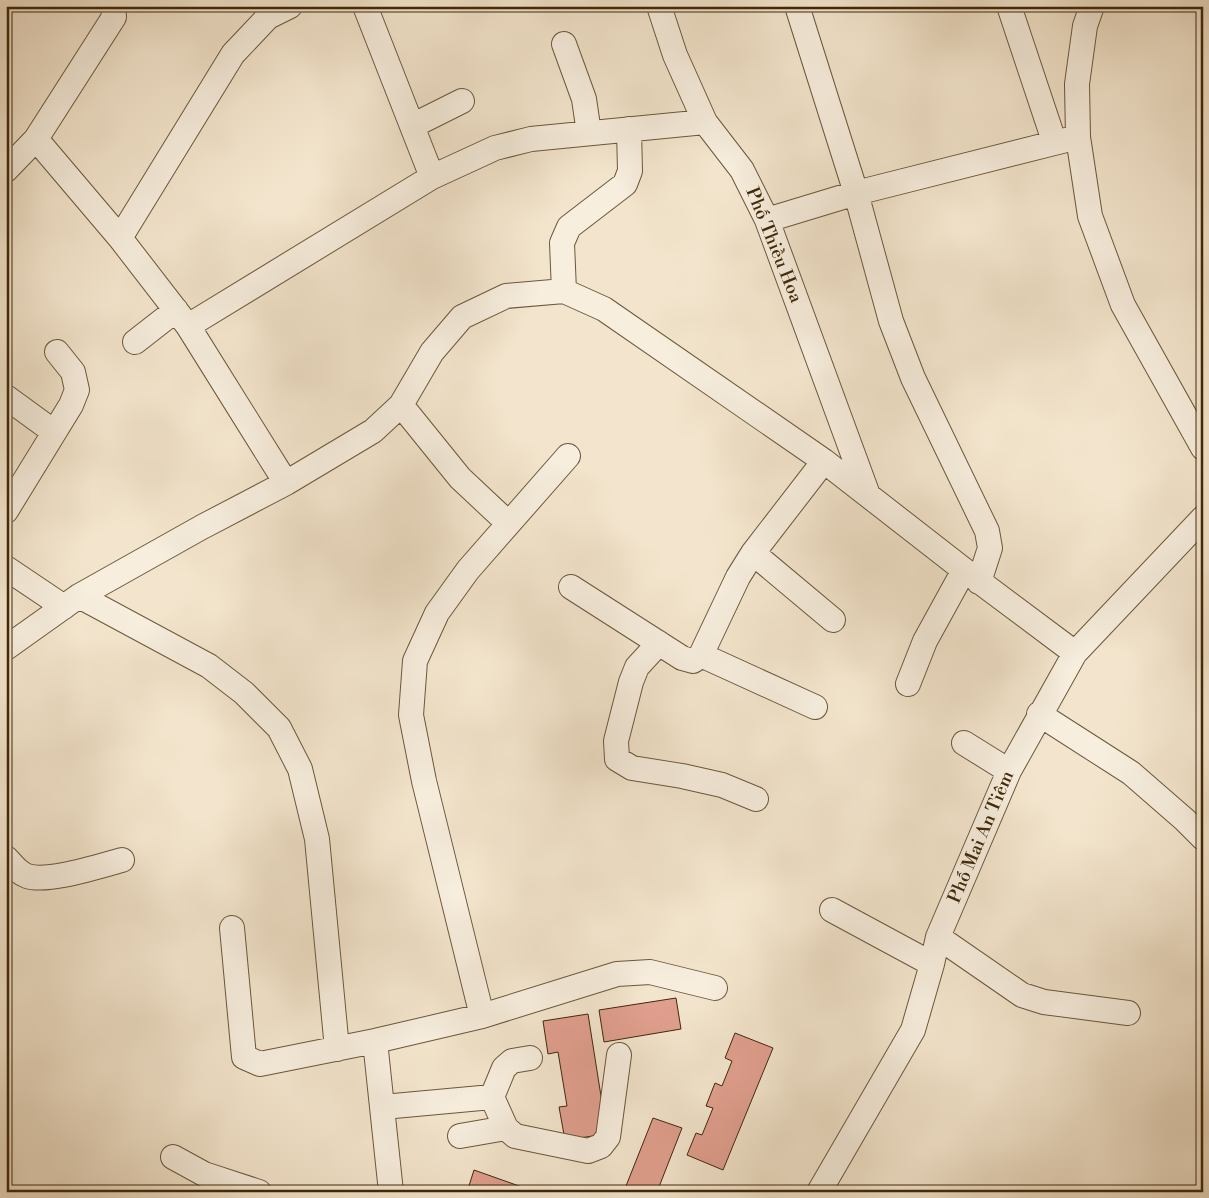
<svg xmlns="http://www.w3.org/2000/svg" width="1209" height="1198" font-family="'Libre Bodoni',serif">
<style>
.building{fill:#e09f8e;stroke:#3e280b}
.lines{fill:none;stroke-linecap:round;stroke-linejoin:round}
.minor-casing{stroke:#6b573c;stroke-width:26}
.minor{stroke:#f7eede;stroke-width:24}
.labels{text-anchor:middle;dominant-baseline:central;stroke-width:4;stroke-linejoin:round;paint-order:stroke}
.street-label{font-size:18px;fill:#3e280b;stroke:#f7eede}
</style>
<rect width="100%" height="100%" fill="#f3e5cd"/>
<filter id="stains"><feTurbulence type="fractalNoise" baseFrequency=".004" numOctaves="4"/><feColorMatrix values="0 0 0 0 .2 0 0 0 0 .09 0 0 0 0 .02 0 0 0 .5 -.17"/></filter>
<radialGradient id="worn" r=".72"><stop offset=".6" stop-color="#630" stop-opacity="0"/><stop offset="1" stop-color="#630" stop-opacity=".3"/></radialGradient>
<path class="building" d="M676,998L681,1029L604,1042L599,1010Z
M588,1014L607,1134L565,1140L559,1107L567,1106L558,1052L548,1054L543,1021Z
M735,1033L773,1048L723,1170L687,1155L696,1133L702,1135L713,1108L706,1106L715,1083L722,1086L732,1061L725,1058Z
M653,1118L682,1128L657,1192H627L624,1191Z
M474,1170L536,1192H467Z"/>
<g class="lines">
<g class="minor-casing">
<path id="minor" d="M365,6L432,177
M659,6L675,55L705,122L742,170L767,220L868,495
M797,6L856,193L891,321L913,378L987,531L990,548L979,582
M1009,6L1054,141
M1092,6L1085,26L1077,84L1078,137L1090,216L1123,305L1203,448
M564,44L584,99L589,133
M412,126L462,101
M36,139L120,238L188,326L286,483
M6,170L36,139L114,17L113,6
M767,220L856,193L1078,137
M120,238L233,54L268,17L290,6
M564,291L562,243L569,227L625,184L630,171L629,129
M188,326L432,177L495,148L531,139L705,122
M135,342L176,310
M6,397L54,432
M401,405L460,478L508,523
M6,511L71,405L77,390L73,372L57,352
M753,553L833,620
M6,568L64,607
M571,587L682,658L693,661L701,655L738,577L753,553L824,461
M79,596L209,666L244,693L279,728L300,769L317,839L337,1049
M659,643L637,667L631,682L616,741L617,759L632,768L682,776L722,785L756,799
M6,648L79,596L202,527L286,483L373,431L401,405L432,352L462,317L506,296L564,291L604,309L824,461L964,570L1075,653
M701,655L815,707
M908,684L925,641L964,570
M1039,714L1131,773L1185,820L1203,838
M964,743L1009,771
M6,858C12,864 18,873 27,876C48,883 99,866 122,860
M832,910L932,964
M232,928L244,1057L260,1064L375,1041L482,1016L617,974L650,972L715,988
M938,937L1022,995L1044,1002L1128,1013
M482,1016L424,781L411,715L415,661L437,613L468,570L568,456
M375,1041L391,1192
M492,1097L504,1068L512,1061L530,1058
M383,1107L492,1097L506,1128L515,1136L588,1151L601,1146L608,1137L619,1055
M460,1136L506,1128
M173,1157L204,1174L259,1192
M819,1192L913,1030L932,964L938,937L1009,771L1075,653L1203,518"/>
</g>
<use href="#minor" class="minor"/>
</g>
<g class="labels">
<g class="street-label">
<text transform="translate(774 245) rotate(68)">Phố Thiều Hoa</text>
<text transform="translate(981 837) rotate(-67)">Phố Mai An Tiêm</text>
</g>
</g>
<rect width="1209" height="1198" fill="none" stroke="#f3e5cd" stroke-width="25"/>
<rect x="8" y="8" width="1194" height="1183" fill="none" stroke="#3e280b" stroke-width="2.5"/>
<rect x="12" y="12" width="1184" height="1173" fill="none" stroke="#3e280b"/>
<rect width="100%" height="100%" filter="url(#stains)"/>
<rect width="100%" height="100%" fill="url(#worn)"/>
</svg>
